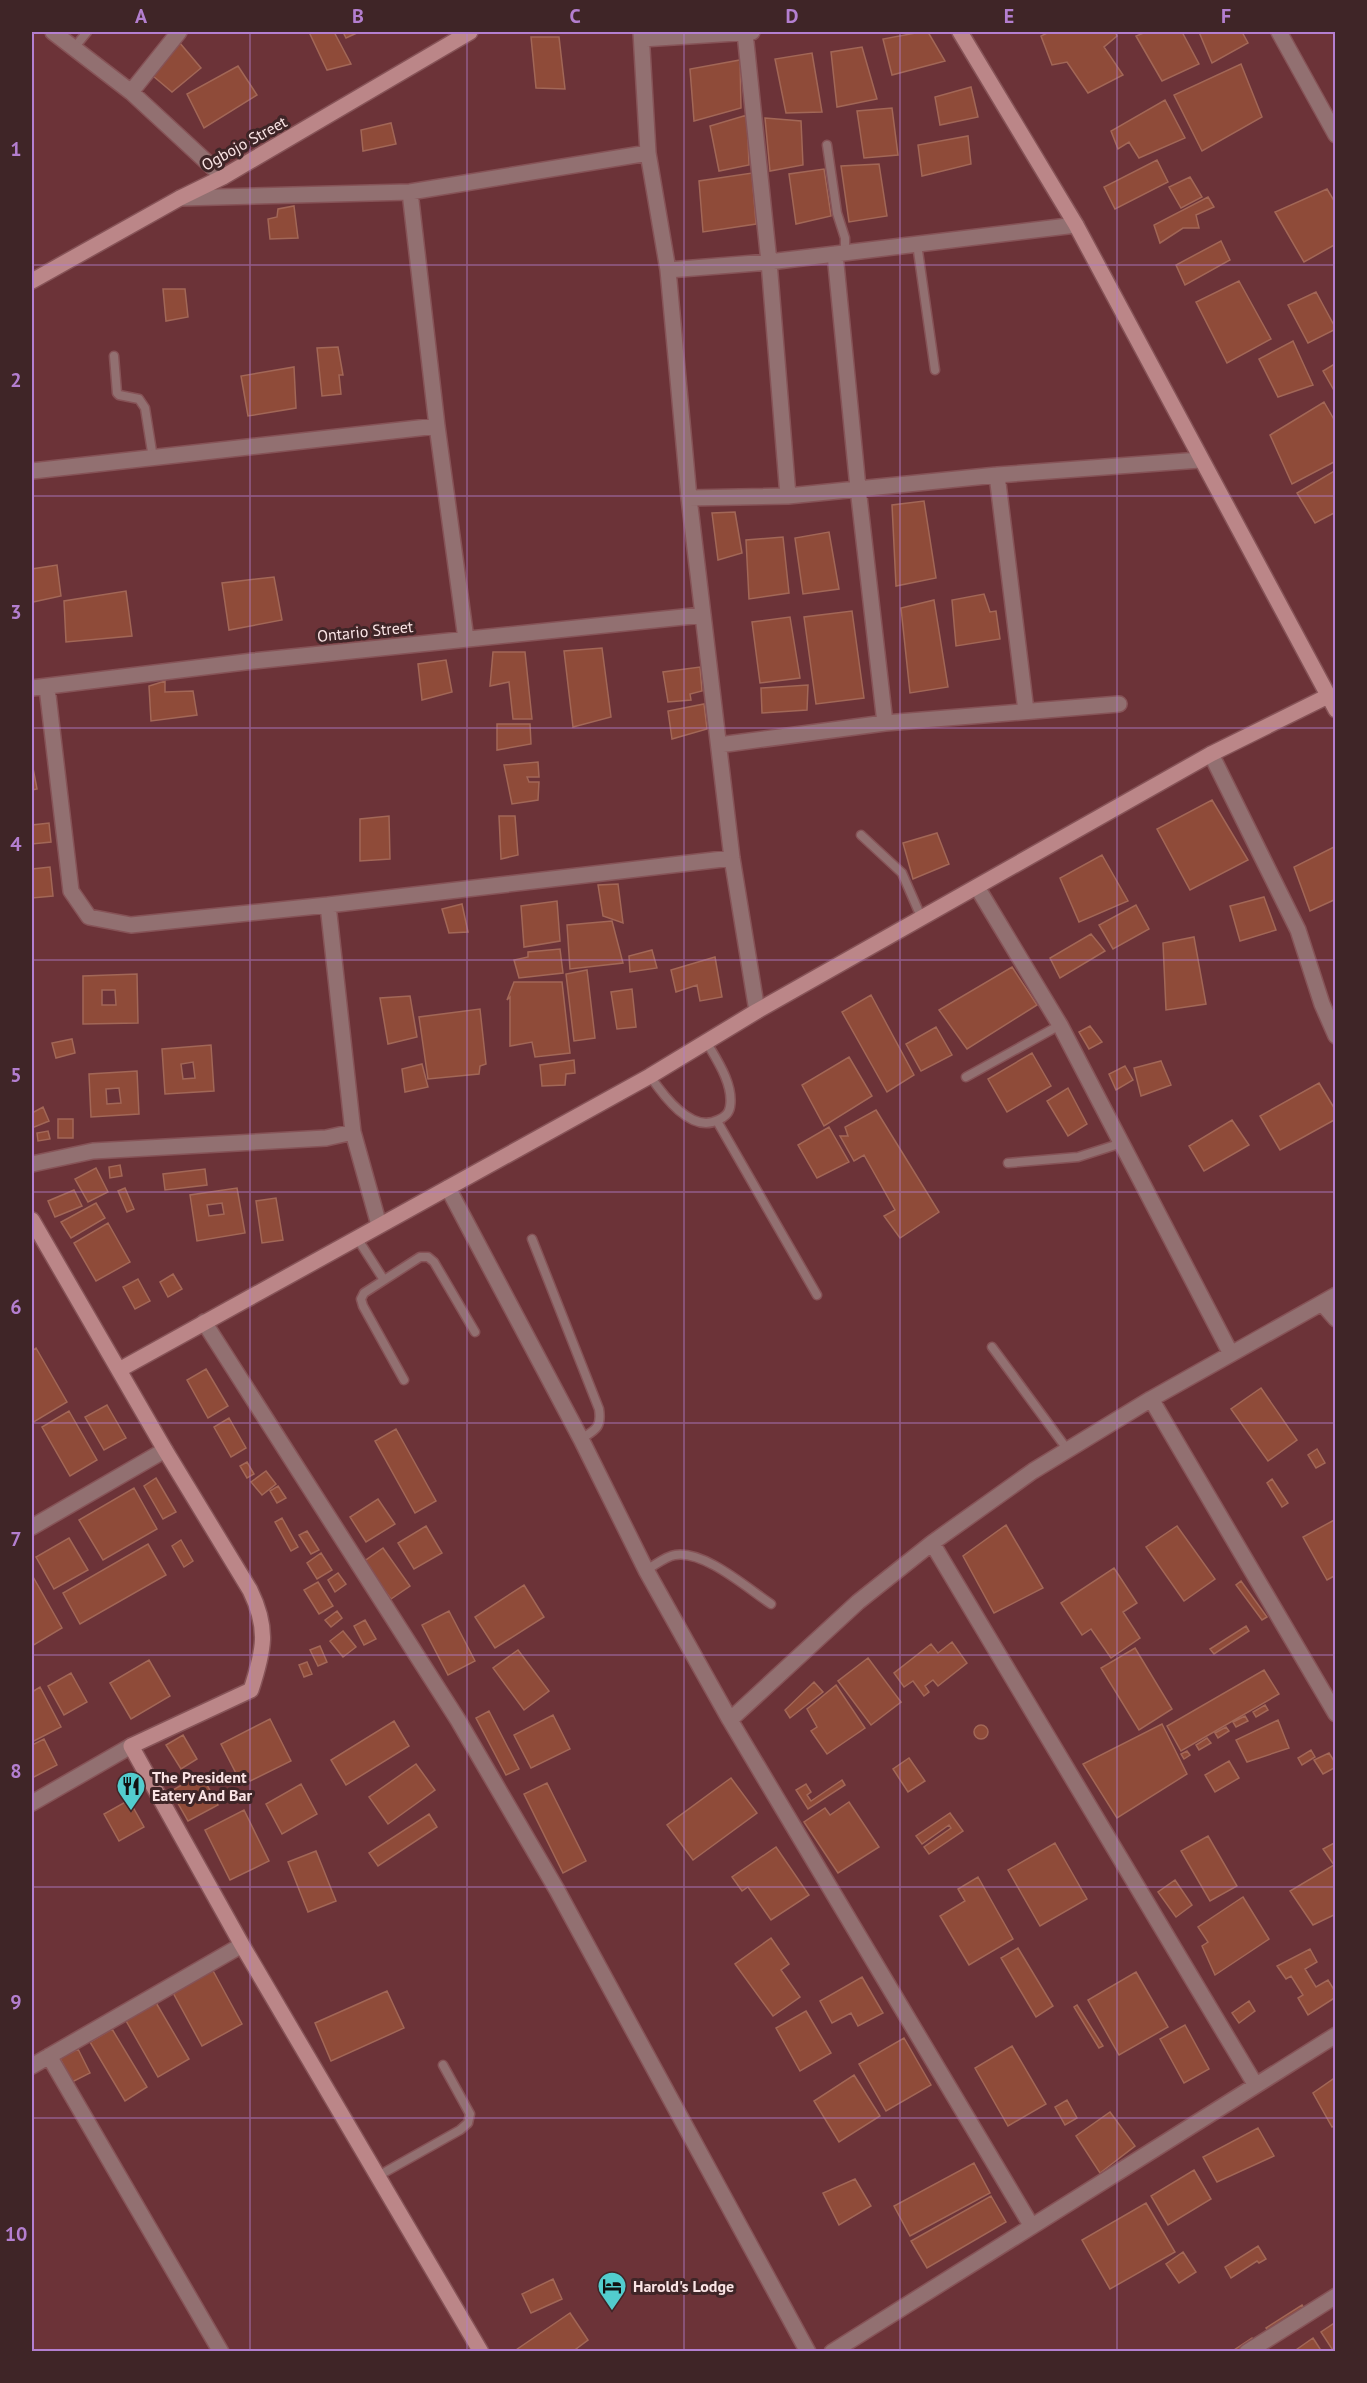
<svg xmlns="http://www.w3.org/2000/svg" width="1367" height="2383" font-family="'PT Sans',sans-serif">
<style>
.building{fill:#8f4b39;stroke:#a26757;stroke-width:1.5;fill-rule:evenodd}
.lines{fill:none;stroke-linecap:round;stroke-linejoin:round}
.lane-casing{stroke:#865357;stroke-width:11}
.street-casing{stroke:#865357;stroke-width:18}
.secondary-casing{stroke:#865357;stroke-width:18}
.lane{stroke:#927071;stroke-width:8}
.street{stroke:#927071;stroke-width:15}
.secondary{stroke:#bb8688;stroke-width:15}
.grid{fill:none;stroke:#b47fd0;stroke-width:1.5;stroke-opacity:0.55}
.labels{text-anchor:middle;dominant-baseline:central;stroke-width:6;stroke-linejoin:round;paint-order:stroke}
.street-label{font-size:16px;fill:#fae4e5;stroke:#3f2527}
.poi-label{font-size:16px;font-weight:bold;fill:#fae4e5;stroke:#3f2527;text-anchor:start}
.neatline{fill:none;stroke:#b47fd0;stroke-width:2}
.grid-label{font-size:20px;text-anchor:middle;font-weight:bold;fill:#b47fd0}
</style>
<rect width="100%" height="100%" fill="#6c3338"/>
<path class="building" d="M309,32H334L351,64L327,70Z
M343,32H359L346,38Z
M921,32H928L945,61L892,75L883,39Z
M1049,32H1115L1117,36L1104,47L1123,75L1088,93L1067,62L1052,65L1041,36Z
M1146,32H1182L1199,64L1162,81L1136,36Z
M1199,32H1242L1248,43L1212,63Z
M531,37H559L565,89L536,88Z
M179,42L201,68L172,92L153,76Z
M862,47L877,99L837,107L831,52Z
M812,53L822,112L786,113L775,59Z
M740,60L741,108L694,121L690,69Z
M1241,64L1262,117L1202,151L1174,95Z
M238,66L257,95L204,128L187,94Z
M971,87L978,117L940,125L935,97Z
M1165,100L1185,138L1139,158L1129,142L1118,149L1111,131Z
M892,108L898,155L864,158L857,111Z
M747,115L749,165L719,171L710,126Z
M765,118L801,121L803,165L770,171Z
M391,123L396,144L363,151L361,130Z
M968,136L971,164L922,176L918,145Z
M1157,160L1168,182L1115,209L1104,187Z
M879,164L887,216L849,222L841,166Z
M824,169L831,216L796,224L789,174Z
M752,173L756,224L703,232L699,181Z
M1190,177L1202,197L1181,208L1169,187Z
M1327,189L1336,204V244L1304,262L1275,212Z
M1208,197L1214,207L1196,215L1199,228H1183L1160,243L1154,225Z
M294,206L298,238L270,239L268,219L277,217L278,209Z
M1221,241L1230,260L1185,285L1176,265Z
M1239,281L1271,339L1227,363L1196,302Z
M163,289H185L188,317L166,321Z
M1316,292L1336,329L1308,343L1288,305Z
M1293,341L1313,385L1278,397L1259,359Z
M338,347L343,375H339L341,394L322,396L317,348Z
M1336,363V394L1323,371Z
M294,367L296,408L248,416L241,376Z
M1324,402L1336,423V461L1292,484L1270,435Z
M1336,470V512L1315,523L1297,493Z
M924,501L936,578L896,586L892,505Z
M735,512L742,553L718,560L712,513Z
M829,532L839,589L803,594L795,538Z
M783,537L789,593L749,599L746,540Z
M57,565L61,596L33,602L32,569Z
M274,577L282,620L229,630L222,583Z
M126,591L132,636L66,642L64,601Z
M984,594L990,612L996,611L1000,639L956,646L952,600Z
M934,600L948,687L910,693L901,608Z
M852,611L864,698L816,704L804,617Z
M790,617L800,678L760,683L752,622Z
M602,648L611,717L573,727L564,651Z
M493,652H525L532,719H513L509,682L490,686Z
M446,660L452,692L422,700L418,664Z
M700,667L702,691L690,694L691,700L668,702L663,672Z
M165,681V692L193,691L197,715L151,721L149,686Z
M808,685L807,710L762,713L761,688Z
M704,704L707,729L672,739L668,711Z
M497,724H530L531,744L497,750Z
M538,762L539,777H527L529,782H539L538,800L512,804L504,765Z
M32,763L37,789L32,790Z
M1212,800L1248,860L1190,890L1157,829Z
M389,816L390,859L360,861V819Z
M499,816H515L518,855L501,859Z
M49,823L51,842L32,844V825Z
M937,833L949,864L913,879L903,843Z
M1336,846V902L1334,900L1310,911L1294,867Z
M1102,855L1128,901L1079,922L1060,878Z
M50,867L53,896L32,898V869Z
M618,884L623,923L603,916L598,885Z
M1264,897L1276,930L1240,941L1230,906Z
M557,901L560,941L524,947L521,906Z
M462,904L468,932L449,933L442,909Z
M1136,905L1149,929L1113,949L1099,925Z
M612,921L623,963L570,969L567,925Z
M1091,934L1105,951L1060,978L1050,958Z
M1194,937L1206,1004L1166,1010L1163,943Z
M560,949L563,973L519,978L514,960L528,957V952Z
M652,950L657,968L630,972L629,956Z
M715,957L722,997L700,1001L697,985L676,992L671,970Z
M1012,967L1037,1005L967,1049L939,1010Z
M587,970L595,1038L574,1041L566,974Z
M137,974L138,1023L83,1024V976ZM102,990H115L116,1005H102Z
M514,982H562L570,1053L535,1057L532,1042L510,1046V997L507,1000Z
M632,989L636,1027L617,1029L611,992Z
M871,995L914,1075L887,1092L842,1012Z
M410,996L417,1037L388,1044L380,998Z
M480,1009L486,1064L480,1066L479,1074L428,1079L419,1017Z
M1090,1026L1102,1042L1089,1049L1079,1032Z
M936,1027L952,1055L921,1071L906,1044Z
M72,1039L75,1053L56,1058L52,1043Z
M211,1045L214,1091L165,1094L162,1049ZM193,1062L195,1078L183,1079L181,1064Z
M1032,1053L1051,1086L1007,1112L988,1079Z
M849,1057L872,1096L824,1126L802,1085Z
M574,1060L575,1073L566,1074L565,1085L542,1086L540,1065Z
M1161,1061L1171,1085L1141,1096L1134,1068Z
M422,1064L428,1087L405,1092L402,1069Z
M1125,1066L1133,1080L1116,1090L1109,1074Z
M137,1071L139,1114L91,1117L89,1074ZM119,1088L121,1103L107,1104L106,1089Z
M1319,1083L1336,1111V1119L1280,1150L1260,1116Z
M1068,1088L1087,1124L1068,1136L1047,1101Z
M43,1107L49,1121L32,1128V1113Z
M876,1110L939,1212L900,1238L884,1216L895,1210L864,1155L854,1161L840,1136H848L845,1127Z
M58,1119H73V1138H58Z
M1232,1120L1249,1145L1204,1171L1189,1146Z
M829,1127L849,1162L817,1178L798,1145Z
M48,1131L50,1139L38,1141L37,1133Z
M120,1165L122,1176L110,1178L109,1167Z
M96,1168L108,1192L88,1202L75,1179Z
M205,1169L207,1185L165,1190L163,1174Z
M125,1188L134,1209L127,1212L118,1191Z
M237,1188L245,1233L197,1241L190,1195ZM222,1203L224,1214L209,1216L207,1205Z
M74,1190L82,1206L55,1217L48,1201Z
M276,1198L283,1240L262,1243L256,1201Z
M96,1203L105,1218L71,1238L61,1222Z
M108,1223L130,1262L96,1281L74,1243Z
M173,1274L182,1289L168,1297L160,1282Z
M138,1279L150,1301L135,1309L123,1287Z
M36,1348L67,1402L32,1423V1351Z
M206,1369L228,1406L208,1418L187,1380Z
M1261,1388L1297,1440L1268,1461L1231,1409Z
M107,1405L126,1438L104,1450L85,1417Z
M69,1411L97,1460L70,1476L42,1427Z
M229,1418L246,1448L231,1457L214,1427Z
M396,1429L436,1501L415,1513L375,1441Z
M1317,1449L1325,1463L1316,1468L1308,1455Z
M247,1462L254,1474L247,1478L240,1466Z
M266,1471L276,1484L262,1495L251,1482Z
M156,1478L176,1512L163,1519L144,1486Z
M1272,1479L1288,1503L1282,1507L1267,1483Z
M278,1486L286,1498L277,1503L270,1491Z
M134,1488L157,1529L103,1560L79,1520Z
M378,1499L395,1524L366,1542L350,1517Z
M282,1518L298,1547L291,1551L275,1522Z
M1336,1519V1575L1327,1580L1303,1537Z
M1006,1525L1043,1588L994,1613L963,1556Z
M426,1526L442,1553L414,1569L398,1543Z
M1177,1526L1215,1579L1184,1601L1146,1547Z
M307,1531L319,1550L311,1554L299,1535Z
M69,1538L88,1570L54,1589L36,1557Z
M181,1540L193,1561L184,1567L172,1546Z
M148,1544L166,1575L80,1624L63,1593Z
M383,1548L410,1586L391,1599L363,1562Z
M321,1553L332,1570L317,1579L307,1563Z
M1114,1568L1137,1603L1123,1612L1140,1638L1111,1658L1091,1629L1082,1635L1061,1603Z
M338,1573L346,1584L335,1592L328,1580Z
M32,1575L62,1628L32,1646Z
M1241,1581L1267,1617L1262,1620L1236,1585Z
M318,1582L333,1606L319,1614L304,1590Z
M524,1585L544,1617L495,1648L475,1617Z
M337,1611L342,1618L331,1627L325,1620Z
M449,1611L475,1661L448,1675L422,1625Z
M365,1620L376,1639L364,1645L354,1626Z
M1246,1626L1249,1631L1214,1654L1210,1649Z
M343,1631L356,1647L343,1657L330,1641Z
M952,1642L967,1663L938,1686L933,1680L925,1686L929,1692L924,1696L913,1681L904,1687L894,1673L931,1644L938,1653Z
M320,1646L327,1662L318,1666L310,1650Z
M1135,1648L1172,1709L1139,1730L1101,1668Z
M518,1650L549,1691L524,1710L493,1668Z
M868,1658L901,1702L871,1725L838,1681Z
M149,1660L170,1696L131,1719L110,1683Z
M307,1662L312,1674L304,1677L299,1665Z
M1264,1670L1279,1694L1181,1751L1167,1726Z
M71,1673L87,1702L64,1715L48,1686Z
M814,1682L823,1692L790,1718L785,1710Z
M836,1685L865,1728L827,1754L811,1731L817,1727L807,1709Z
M40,1687L61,1727L32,1742V1692Z
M1265,1705L1268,1710L1256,1717L1253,1712Z
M489,1711L519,1769L506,1775L476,1718Z
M553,1715L570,1749L531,1768L514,1735Z
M1245,1716L1248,1721L1236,1727L1233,1722Z
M270,1719L291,1761L242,1785L221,1744Z
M1278,1720L1289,1748L1247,1762L1236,1740Z
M394,1721L409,1746L346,1785L331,1760Z
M1162,1724L1187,1774L1117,1818L1083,1764Z
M974 1732a7 7 0 1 1 14 0a7 7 0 1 1-14 0Z
M1226,1727L1229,1731L1218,1738L1215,1733Z
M183,1735L197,1759L181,1769L166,1745Z
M1207,1738L1211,1743L1199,1750L1196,1745Z
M44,1739L57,1765L32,1778V1745Z
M1311,1750L1315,1757L1302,1765L1298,1758Z
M1187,1751L1190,1755L1184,1759L1181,1754Z
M1329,1753L1334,1761H1336V1767L1323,1774L1314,1760Z
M909,1758L925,1781L908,1792L893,1769Z
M1229,1761L1239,1778L1215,1792L1205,1775Z
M416,1764L435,1790L388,1824L369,1797Z
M201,1774L218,1805L188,1821L171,1791Z
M731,1778L757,1813L693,1860L667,1825Z
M842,1780L845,1785L808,1809L796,1790L806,1784L811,1792L807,1795L811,1801Z
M547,1783L586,1861L563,1873L524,1794Z
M301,1784L317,1814L282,1834L266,1804Z
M129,1800L144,1827L119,1841L104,1814Z
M849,1802L879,1847L838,1873L804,1822L825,1808L830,1815Z
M244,1810L269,1861L230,1880L205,1830Z
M950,1813L963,1831L929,1854L924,1847L951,1828L949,1825L922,1844L916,1836Z
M429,1814L437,1827L378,1866L369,1853Z
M1208,1836L1237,1886L1210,1901L1181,1851Z
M1336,1842V1914L1313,1925L1290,1891L1334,1865L1323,1849Z
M1055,1843L1087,1899L1040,1926L1008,1870Z
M776,1847L809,1895L771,1920L748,1887L742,1891L732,1877Z
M316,1851L336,1901L308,1912L288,1862Z
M978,1877L1013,1939L969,1965L940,1916L965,1901L958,1889Z
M1175,1880L1192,1905L1176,1917L1158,1892Z
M1243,1897L1269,1939L1215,1975L1202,1946L1208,1942L1198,1927Z
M771,1938L789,1964L781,1970L800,1997L773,2016L735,1964Z
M1018,1948L1053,2006L1036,2017L1001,1958Z
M1310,1949L1317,1962L1305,1969L1316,1987L1328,1980L1336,1993V1997L1308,2015L1298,1998L1303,1995L1291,1976L1286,1979L1277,1966Z
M211,1967L242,2024L202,2046L171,1989Z
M1136,1972L1168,2027L1119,2055L1088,2000Z
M862,1977L883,2013L858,2026L851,2013L832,2023L820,2001Z
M387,1991L404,2028L331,2061L315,2023Z
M155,2001L189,2059L158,2077L125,2019Z
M1249,2001L1255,2011L1239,2023L1232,2013Z
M1077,2005L1103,2046L1099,2048L1074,2007Z
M806,2011L831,2053L800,2071L776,2028Z
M1185,2025L1209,2069L1184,2083L1160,2039Z
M112,2029L147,2087L125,2101L90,2042Z
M904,2038L931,2085L886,2111L859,2064Z
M1012,2046L1046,2104L1008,2126L975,2068Z
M78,2049L90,2073L72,2082L60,2058Z
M854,2075L880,2116L839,2142L814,2101Z
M1336,2077V2125L1332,2127L1313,2093Z
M1067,2100L1077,2118L1065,2125L1055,2107Z
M1110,2112L1135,2146L1100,2173L1076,2136Z
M1258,2128L1274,2156L1217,2182L1203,2157Z
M974,2163L990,2193L910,2236L894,2206Z
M1194,2170L1211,2199L1168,2225L1151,2196Z
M855,2179L871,2206L839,2225L823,2193Z
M991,2196L1006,2222L927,2268L911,2241Z
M1146,2203L1175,2252L1110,2289L1082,2240Z
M1258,2246L1266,2259L1259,2263L1257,2261L1231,2278L1225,2267Z
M1183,2252L1196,2272L1179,2283L1166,2264Z
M553,2279L562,2299L531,2313L522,2294Z
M1302,2305L1305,2310L1269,2332L1266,2328Z
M570,2313L588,2340L572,2352H513Z
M1336,2322V2352H1334L1321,2332Z
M1252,2338L1255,2343L1241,2352H1231Z
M1313,2338L1322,2352H1293Z"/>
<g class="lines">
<g class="lane-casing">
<path id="lane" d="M74,48L87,32
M827,145L837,213L845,238V253
M917,244L935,370
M114,356L117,393L119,395L139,399L145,408L153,458
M861,835L902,873L922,919
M650,1076C663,1095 691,1134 718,1120C724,1118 729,1113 730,1107C734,1085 717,1060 707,1043
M966,1077L1060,1025
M717,1121L817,1295
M1008,1163L1078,1157L1122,1143
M357,1238L384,1280
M532,1239L599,1409C602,1428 595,1430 581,1439
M992,1347L1067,1449
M404,1380L363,1306L361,1299L364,1293L420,1257H428L434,1262L475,1332
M646,1570C654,1566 666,1556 675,1555C704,1550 747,1588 771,1604
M378,2176L460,2130L468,2123L470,2114L443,2065"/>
</g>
<g class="street-casing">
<path id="street" d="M53,32L131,92L223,177
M641,32L648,153L668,270L689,498L703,615L732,858L757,1011
M1279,32L1336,135
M745,33L769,262L788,496
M642,39L752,32
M131,92L179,32
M410,192L437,426L466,639
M180,198L410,192L648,153
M835,254L858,488L885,723
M668,270L769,262L1076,225
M32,471L437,426
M997,475L1026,711
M689,498L788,496L997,475L1200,460
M47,687L71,891L89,917L131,925L328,905L732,858
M32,688L253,661L703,615
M719,745L885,723L1119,704
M1211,754L1298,930L1322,1004L1336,1036
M977,887L1060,1025L1231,1354
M353,1132L379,1225
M32,1164L93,1151L326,1138L353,1132L328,905
M448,1188L581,1439L646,1570L730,1720L1031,2225
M1322,1303L1336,1319
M204,1322L458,1720L557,1890L808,2352
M1151,1399L1336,1714
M32,1527L165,1450
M932,1543L1255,2084
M730,1720L858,1602L932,1543L1033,1471L1151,1399L1336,1295
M32,1803L131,1746
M49,2056L221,2352
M32,2066L242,1945
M832,2352L1336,2035
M1247,2352L1336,2296"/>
</g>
<g class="secondary-casing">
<path id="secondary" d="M960,32L1076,225L1336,710
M32,281L180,198L223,177L470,32
M32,1220L165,1450L250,1590C269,1629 264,1650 251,1690L131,1746L242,1945L481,2352
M119,1370L650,1076L757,1011L1211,754L1328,696"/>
</g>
<use href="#lane" class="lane"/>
<use href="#street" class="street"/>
<use href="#secondary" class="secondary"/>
</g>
<path class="grid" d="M250,32V2352M467,32V2352M684,32V2352M900,32V2352M1117,32V2352M32,265H1336M32,496H1336M32,728H1336M32,960H1336M32,1192H1336M32,1423H1336M32,1655H1336M32,1887H1336M32,2118H1336"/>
<defs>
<g id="restaurant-pin" transform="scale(1.5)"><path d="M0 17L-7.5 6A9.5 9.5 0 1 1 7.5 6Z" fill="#52cdce" stroke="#3f2527"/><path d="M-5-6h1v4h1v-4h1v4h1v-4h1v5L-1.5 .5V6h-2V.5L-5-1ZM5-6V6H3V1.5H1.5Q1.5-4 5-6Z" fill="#111"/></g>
<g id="hotel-pin" transform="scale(1.5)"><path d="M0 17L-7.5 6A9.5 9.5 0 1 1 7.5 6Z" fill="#52cdce" stroke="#3f2527"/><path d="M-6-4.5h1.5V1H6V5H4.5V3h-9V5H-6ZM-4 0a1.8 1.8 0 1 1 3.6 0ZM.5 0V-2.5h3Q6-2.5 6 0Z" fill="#111"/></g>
</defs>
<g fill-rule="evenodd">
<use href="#restaurant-pin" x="131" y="1786"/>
<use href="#hotel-pin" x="612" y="2286"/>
</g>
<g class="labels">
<g class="street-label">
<text transform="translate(244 143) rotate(-29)">Ogbojo Street</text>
<text transform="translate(365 631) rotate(-6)">Ontario Street</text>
</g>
<g class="poi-label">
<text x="152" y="1777">The President<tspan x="152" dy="18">Eatery And Bar</tspan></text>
<text x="633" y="2286">Harold's Lodge</text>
</g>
</g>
<rect width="1367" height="2383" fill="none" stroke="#3f2527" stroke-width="66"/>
<rect x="33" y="33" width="1301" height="2317" class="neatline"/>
<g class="grid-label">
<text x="141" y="23">A</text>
<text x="358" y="23">B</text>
<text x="575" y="23">C</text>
<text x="792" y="23">D</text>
<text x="1009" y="23">E</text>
<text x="1226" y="23">F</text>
<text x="16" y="156">1</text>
<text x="16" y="387">2</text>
<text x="16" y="619">3</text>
<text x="16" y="851">4</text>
<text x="16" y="1082">5</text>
<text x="16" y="1314">6</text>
<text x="16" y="1546">7</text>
<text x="16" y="1778">8</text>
<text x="16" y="2009">9</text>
<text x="16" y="2241">10</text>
</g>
</svg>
